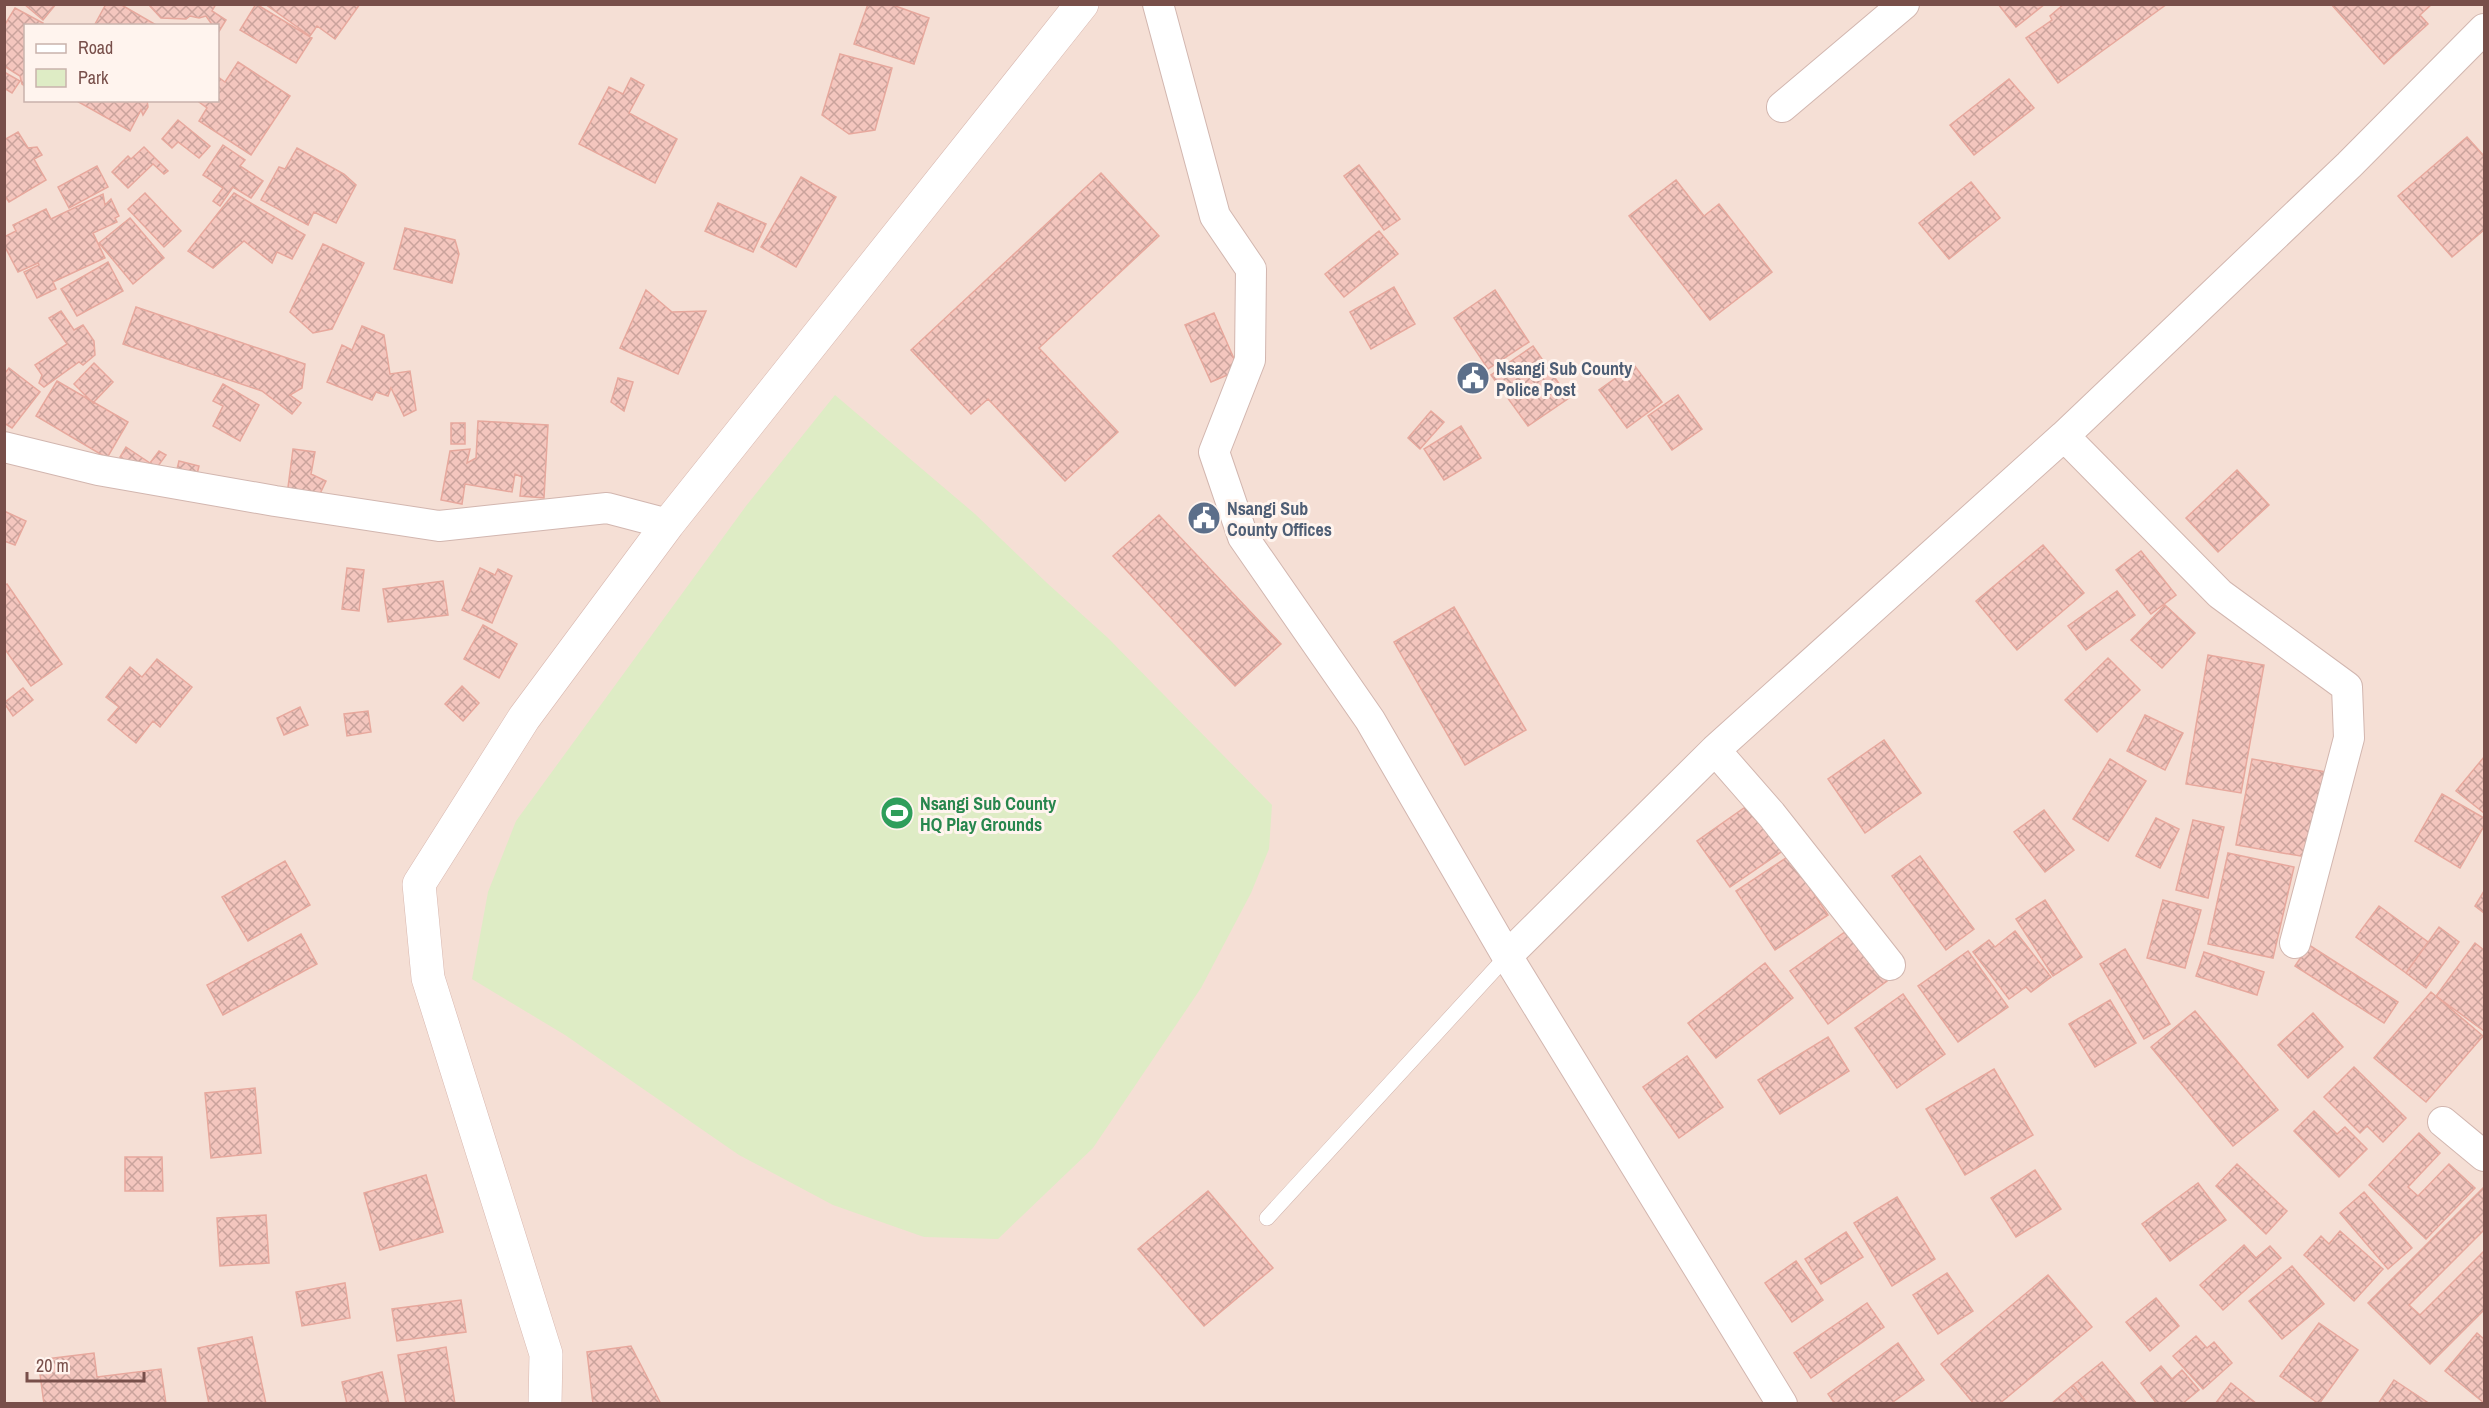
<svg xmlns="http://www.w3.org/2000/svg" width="2489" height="1408" font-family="'Archivo Narrow',sans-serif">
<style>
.residential{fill:#f5dfd5;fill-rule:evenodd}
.green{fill:#deecc5}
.building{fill:url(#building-cross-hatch);stroke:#e7a89d;stroke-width:1.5}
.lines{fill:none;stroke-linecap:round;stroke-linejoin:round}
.lane-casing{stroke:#d2b6af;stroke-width:16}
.street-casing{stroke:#d2b6af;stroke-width:32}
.secondary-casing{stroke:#d8b7af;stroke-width:34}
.lane{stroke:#fff;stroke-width:15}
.street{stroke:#fff;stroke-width:30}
.secondary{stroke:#fff;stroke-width:33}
.labels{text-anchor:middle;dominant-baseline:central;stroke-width:6;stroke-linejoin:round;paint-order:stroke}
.service-label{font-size:18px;font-weight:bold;fill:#4e5e75;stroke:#fff4ee;text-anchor:start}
.leisure-label{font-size:18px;font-weight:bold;fill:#27864d;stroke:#fff4ee;text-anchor:start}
</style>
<defs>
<pattern id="building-cross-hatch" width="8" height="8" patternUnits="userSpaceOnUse" patternTransform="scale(1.5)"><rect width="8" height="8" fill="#f4c6be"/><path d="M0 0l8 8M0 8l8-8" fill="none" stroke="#caa39c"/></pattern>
</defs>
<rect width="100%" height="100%" fill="#fdefe7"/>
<path class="residential" d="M5,5H2484V1403H5ZM26,26H218V100H26Z"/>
<path class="green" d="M835,395L975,514L1047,583L1108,638L1272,805L1269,849L1251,893L1201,988L1093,1148L998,1239L924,1237L833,1205L739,1155L565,1035L472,979L488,892L516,821L746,506Z"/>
<path class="building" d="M24,4H56L43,20Z
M106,4H120L158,26H94Z
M148,4H216L212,11L226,20L218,33V26H213L206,16L199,18L190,16L186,19L161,18Z
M256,4L312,38L296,63L240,30Z
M265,4H360L335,39L317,26L310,36Z
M868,4H890L929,18L914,64L854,44Z
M1998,4H2045L2016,27Z
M2064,4H2167L2058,83L2026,38L2052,20L2050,16Z
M2331,4H2432L2420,15L2428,24L2384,64Z
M15,8L43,23L41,26H26V87L22,84L20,76L4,66V26Z
M840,54L892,68L875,130L849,134L822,115Z
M238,62L290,96L251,155L199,121L207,108L199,102L200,100H218V77L225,82Z
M4,72L20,81L12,93L4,88Z
M631,78L644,85L629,113L677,139L655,183L579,144L609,87L623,94Z
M2009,79L2034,108L1974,155L1950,125Z
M75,100H147L148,107L143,115L141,110L130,131Z
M178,120L210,146L199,158L178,142L172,148L162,139Z
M18,132L28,148L37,147L42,155L34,159L46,180L9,202L4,195V140Z
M2467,137L2484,156V230L2452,257L2398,196Z
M223,145L245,160L240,166L263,181L251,198L233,187L220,206L213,201L223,188L203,175Z
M144,147L168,171L164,174L153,164L128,188L112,172L128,156L131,159Z
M297,148L344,174L356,185L336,223L314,212L308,225L261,200L279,167L285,169Z
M1359,165L1400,219L1384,230L1344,176Z
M97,166L108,187L69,208L58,187Z
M1101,173L1159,236L1039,348L1118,432L1065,481L988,399L971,414L911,350Z
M801,177L836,197L796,267L761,247Z
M1676,180L1704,216L1719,204L1772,272L1710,320L1629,216Z
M1971,182L2000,218L1949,259L1919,223Z
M145,193L181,231L164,247L128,209Z
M234,193L305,235L292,259L277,252L272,263L244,241L213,268L188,251Z
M103,194L105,205L111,199L119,216L115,218L117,222L93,233L105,258L53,282L56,289L37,298L24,272L39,265L38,263L18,272L4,245V237L16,231L13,225L46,209L51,219Z
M718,203L766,224L753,252L705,231Z
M130,218L164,258L133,284L99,243Z
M405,228L455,240L459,254L452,283L394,269Z
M1379,231L1398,254L1344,297L1325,274Z
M323,244L364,263L332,329L313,333L290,312Z
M108,262L123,291L77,316L61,289Z
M1394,287L1415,324L1371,349L1350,312Z
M646,290L672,312L706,311L678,374L620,348Z
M1495,290L1529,342L1488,369L1454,318Z
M136,307L305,364L302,388L290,395L301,403L292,414L262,391L123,344Z
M61,311L74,330L83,325L94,341L95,355L83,365L79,362L44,387L39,383L42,375L35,365L67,344L49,318Z
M1214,313L1239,370L1211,382L1185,325Z
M362,326L384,335L390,374L410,371L416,410L404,416L391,388L388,396L376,392L372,400L327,382L342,345L352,350Z
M1533,346L1569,398L1528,426L1491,375Z
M94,363L113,382L93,403L74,384Z
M1634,365L1662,402L1627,428L1599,390Z
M9,368L40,392L12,428L4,423V374Z
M618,378L633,382L624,411L611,402Z
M57,381L128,422L107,458L36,416Z
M223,384L259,405L240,441L213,426L223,406L213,401Z
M1678,395L1702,429L1672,450L1648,416Z
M1431,411L1444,422L1420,449L1408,438Z
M478,421L548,425L544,498L520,496L522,477L515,474L512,492L465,484L462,504L441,500L450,451L470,449L467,463L476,458Z
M451,423H465V444H451Z
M1461,426L1481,458L1444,480L1424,449Z
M126,447L150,463L159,451L166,455L150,477L120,457Z
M293,449L315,452L311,474L326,481L317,500L287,495Z
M179,461L199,466L195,482L175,477Z
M2237,470L2269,505L2218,552L2186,518Z
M4,511L26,521L15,545L4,541Z
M1159,515L1281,644L1235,686L1113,556Z
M2043,545L2084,593L2017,650L1976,601Z
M2141,551L2176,595L2151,614L2116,570Z
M347,568L364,570L359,611L342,609Z
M480,568L495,575L498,569L512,576L492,623L462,610Z
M443,581L448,615L388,622L383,589Z
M7,584L62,664L31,686L4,648V586Z
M2117,591L2135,615L2086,650L2068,626Z
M2165,605L2195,633L2162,668L2131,640Z
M1454,607L1526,730L1465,765L1394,642Z
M483,625L517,644L499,678L464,659Z
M2208,655L2264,665L2241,793L2186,784Z
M2108,658L2140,690L2097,732L2065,700Z
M157,659L192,687L160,727L153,721L136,743L108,720L119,707L106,697L130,667L142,677Z
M462,686L479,703L463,721L445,704Z
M23,688L33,700L13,716L4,703Z
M300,707L308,725L284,735L277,718Z
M368,711L371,732L347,736L344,714Z
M2145,715L2183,733L2165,770L2127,751Z
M1884,740L1921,793L1865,833L1828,779Z
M2484,757V813L2456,791Z
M2110,759L2146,781L2108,841L2073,819Z
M2252,759L2327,772L2312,858L2236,845Z
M2442,794L2484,818V826L2460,868L2415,841Z
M1751,803L1784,850L1730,887L1697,841Z
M2044,810L2074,850L2045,872L2014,832Z
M2156,818L2179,829L2160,868L2136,856Z
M2193,820L2224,827L2208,898L2176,890Z
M2228,853L2294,867L2273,958L2208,944Z
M1789,856L1828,915L1775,950L1736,891Z
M1920,856L1974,929L1946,950L1892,876Z
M285,861L310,905L248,941L222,897Z
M2484,891V913L2475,906Z
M2045,900L2082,957L2053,976L2016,919Z
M2163,900L2201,910L2185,968L2147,958Z
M2379,906L2428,942L2406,973L2356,937Z
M2439,927L2459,942L2426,988L2406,973Z
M1849,929L1887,981L1828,1024L1790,971Z
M2015,931L2051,977L2031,992L2026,987L2009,999L1973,952L1989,940L1995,947Z
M301,934L317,964L223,1015L207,985Z
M2475,943L2484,950V1031L2436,996Z
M2309,945L2398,1002L2384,1023L2295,966Z
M2125,949L2170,1024L2144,1039L2100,964Z
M1968,951L2008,1007L1958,1042L1918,986Z
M2204,952L2264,972L2257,995L2196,976Z
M1765,963L1793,998L1716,1058L1688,1023Z
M2431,992L2483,1036L2426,1102L2374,1058Z
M1903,994L1945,1054L1897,1088L1855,1028Z
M2110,1000L2136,1043L2095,1067L2069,1024Z
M2195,1011L2278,1110L2233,1146L2151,1047Z
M2313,1013L2343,1047L2308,1078L2278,1045Z
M1828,1037L1849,1071L1780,1114L1758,1080Z
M1687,1056L1723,1107L1679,1138L1643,1087Z
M2354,1067L2406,1118L2383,1142L2367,1126L2360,1133L2324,1097Z
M1994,1069L2033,1135L1965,1175L1926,1109Z
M255,1088L261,1153L211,1158L205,1093Z
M2314,1111L2337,1134L2345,1127L2367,1149L2339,1177L2294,1131Z
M2419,1133L2440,1153L2408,1187L2418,1196L2449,1164L2475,1188L2426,1239L2369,1185Z
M125,1157H162L163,1191H125Z
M2237,1164L2287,1211L2266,1234L2216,1186Z
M2035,1170L2061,1209L2016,1237L1991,1198Z
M426,1175L443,1232L380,1250L364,1193Z
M2198,1183L2226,1220L2170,1261L2142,1224Z
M2484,1187V1230L2409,1305L2420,1315L2484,1251V1310L2430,1364L2368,1303Z
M1208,1191L1273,1268L1204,1326L1138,1249Z
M2364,1192L2412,1248L2388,1269L2340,1213Z
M1897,1197L1935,1259L1892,1286L1854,1223Z
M266,1215L269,1263L220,1266L217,1218Z
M2340,1231L2383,1269L2354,1301L2304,1255L2321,1236L2329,1244Z
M1846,1232L1863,1257L1821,1284L1805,1259Z
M2244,1245L2256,1258L2270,1246L2281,1258L2223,1310L2200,1285Z
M1796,1261L1823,1300L1792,1322L1765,1283Z
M2292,1266L2324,1304L2282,1339L2249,1301Z
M1947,1273L1973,1311L1938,1334L1913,1295Z
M2048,1275L2092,1327L1999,1404H1974L1941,1364Z
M345,1283L350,1318L302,1326L296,1292Z
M2156,1298L2179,1326L2150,1351L2126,1322Z
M461,1300L466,1332L397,1341L392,1309Z
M1867,1303L1884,1327L1811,1378L1794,1353Z
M2319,1323L2358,1350L2319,1404L2280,1376Z
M2477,1333L2484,1339V1403L2445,1371Z
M2196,1336L2207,1348L2214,1342L2232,1363L2203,1389L2173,1356Z
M252,1337L266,1404H209L198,1348Z
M1898,1343L1924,1380L1890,1404H1835L1828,1394Z
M631,1346L661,1404H593L587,1352Z
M446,1347L455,1404H406L398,1355Z
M94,1353L97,1377L161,1369L166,1404H44L38,1360Z
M2102,1362L2137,1404H2088L2073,1385Z
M2161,1366L2172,1379L2182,1370L2199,1390L2182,1404H2157L2141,1383Z
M382,1372L389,1404H347L342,1382Z
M2394,1380L2430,1404H2378Z
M2231,1383L2257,1404H2215Z
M2073,1385L2088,1404H2051Z"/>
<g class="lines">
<g class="lane-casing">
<path id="lane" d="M1267,1218L1507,956"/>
</g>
<g class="street-casing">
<path id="street" d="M1158,4L1215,216L1251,269L1250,360L1214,452L1243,537L1370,720L1507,956L1782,1404
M1782,107L1904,4
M2064,436L2220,594L2347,687L2349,738L2295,943
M4,447L98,470L275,501L439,526L607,508L668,524
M1715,750L1771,814L1890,965
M1507,956L1715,750L2064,436L2349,165L2484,29
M2443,1122L2484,1156"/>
</g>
<g class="secondary-casing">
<path id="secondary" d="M545,1404L546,1354L428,978L419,884L524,718L668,524L1082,4"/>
</g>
<use href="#lane" class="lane"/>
<use href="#street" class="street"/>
<use href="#secondary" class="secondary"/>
</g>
<defs>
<g id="civic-disc" transform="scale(1.725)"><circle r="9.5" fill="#5c6f8a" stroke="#fff4ee"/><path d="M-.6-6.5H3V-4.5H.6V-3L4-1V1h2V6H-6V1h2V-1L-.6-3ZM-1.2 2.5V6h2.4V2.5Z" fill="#fff"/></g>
<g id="stadium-disc" transform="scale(1.725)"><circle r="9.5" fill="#2e9e5b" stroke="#fff4ee"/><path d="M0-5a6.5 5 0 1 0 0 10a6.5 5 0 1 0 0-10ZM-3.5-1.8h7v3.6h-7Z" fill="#fff"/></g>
</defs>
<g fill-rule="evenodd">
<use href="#civic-disc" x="1473" y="378"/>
<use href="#civic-disc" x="1204" y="518"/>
<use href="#stadium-disc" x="897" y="813"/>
</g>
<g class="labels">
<g class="service-label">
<text x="1496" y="368">Nsangi Sub County<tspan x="1496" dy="21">Police Post</tspan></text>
<text x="1227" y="508">Nsangi Sub<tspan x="1227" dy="21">County Offices</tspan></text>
</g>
<g class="leisure-label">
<text x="920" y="803">Nsangi Sub County<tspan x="920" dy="21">HQ Play Grounds</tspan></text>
</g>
</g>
<rect width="2489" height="1408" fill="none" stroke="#784f4a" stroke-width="12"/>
<rect x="24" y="24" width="195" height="78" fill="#fff4ee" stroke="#c9b2ac" stroke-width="1.5"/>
<rect x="36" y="44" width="30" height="9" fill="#ffffff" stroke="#c9b2ac" stroke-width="1.5"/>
<text x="78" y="54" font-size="18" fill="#784f4a">Road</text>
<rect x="36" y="69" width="30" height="18" fill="#deecc5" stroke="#c9b2ac" stroke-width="1.5"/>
<text x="78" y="84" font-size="18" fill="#784f4a">Park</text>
<path d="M27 1372v9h117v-9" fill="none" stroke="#784f4a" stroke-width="3"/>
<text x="36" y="1372" font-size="18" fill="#784f4a" stroke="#fff4ee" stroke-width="4.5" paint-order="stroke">20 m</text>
</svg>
